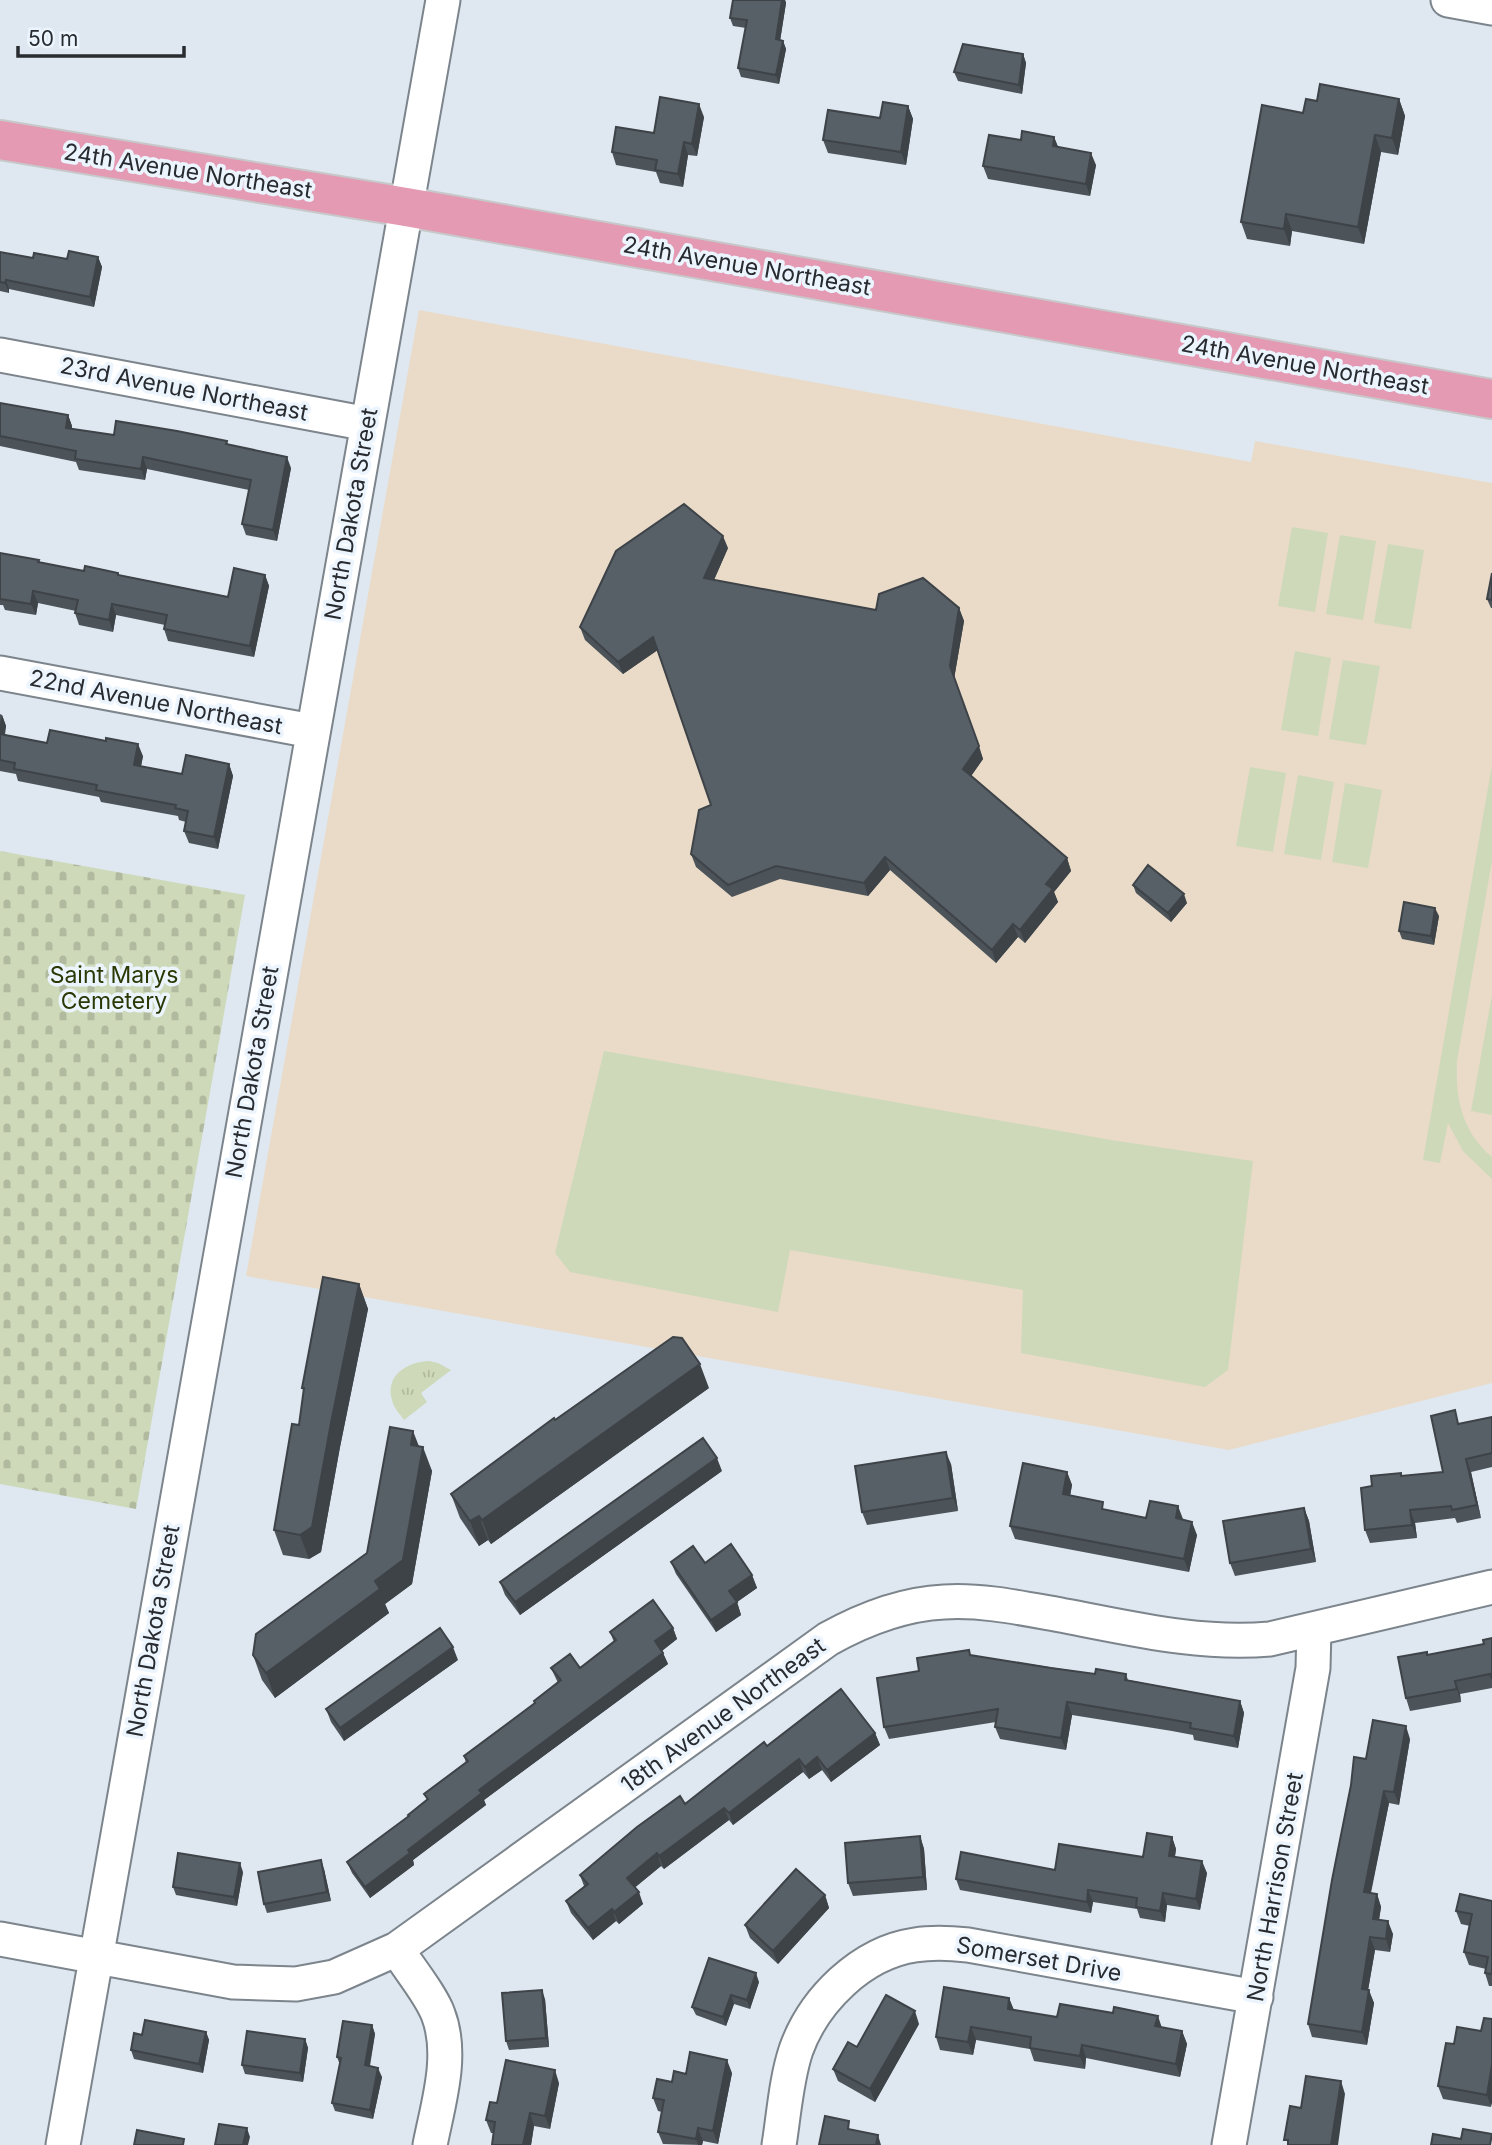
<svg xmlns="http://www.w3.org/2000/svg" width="1492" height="2145" font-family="Inter,sans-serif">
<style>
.education{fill:#e9dbc8}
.cemetery{fill:url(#cemetery-stones)}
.park{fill:url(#park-tufts)}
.garden{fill:#ced9b9}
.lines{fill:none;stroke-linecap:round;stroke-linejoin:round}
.minor-casing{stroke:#7c848c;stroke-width:37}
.major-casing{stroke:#c7c8c9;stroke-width:42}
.minor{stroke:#fff;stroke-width:33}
.major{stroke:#e39ab2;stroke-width:38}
.wall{fill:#4c5359}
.shaded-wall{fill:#3e4348}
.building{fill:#586067;stroke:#3e4348;stroke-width:2}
.labels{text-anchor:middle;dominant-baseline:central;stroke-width:7;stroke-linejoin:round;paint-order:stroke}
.street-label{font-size:23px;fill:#282b2f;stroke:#ecf5fe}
.park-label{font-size:23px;fill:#2b3804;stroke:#ecf5fe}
</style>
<defs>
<pattern id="cemetery-stones" width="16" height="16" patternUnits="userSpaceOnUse" patternTransform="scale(1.75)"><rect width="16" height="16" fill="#ced9b9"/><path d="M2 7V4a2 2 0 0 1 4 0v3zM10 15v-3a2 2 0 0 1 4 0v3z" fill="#b1ba9f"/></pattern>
<pattern id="park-tufts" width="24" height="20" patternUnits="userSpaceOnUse" patternTransform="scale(1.75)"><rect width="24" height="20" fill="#ced9b9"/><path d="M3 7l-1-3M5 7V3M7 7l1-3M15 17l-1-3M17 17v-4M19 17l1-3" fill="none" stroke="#b1ba9f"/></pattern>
</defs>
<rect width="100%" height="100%" fill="#dfe8f1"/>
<path class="education" d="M419,310L1251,462L1255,441L1492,483V1383L1229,1450L246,1276Z"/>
<path class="cemetery" d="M0,851L245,895L136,1509L0,1484Z"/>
<path class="park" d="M429,1361L438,1363L451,1370L421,1393L427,1402L404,1420C400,1414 393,1407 392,1400C385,1375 407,1362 429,1361Z"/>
<path class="garden" d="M1292,527L1328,533L1315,612L1278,606Z
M1340,535L1376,541L1363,620L1326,614Z
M1388,544L1424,550L1411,629L1374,623Z
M1295,651L1331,658L1318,736L1281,730Z
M1343,660L1380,666L1366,745L1329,739Z
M1492,765V861L1457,1061C1455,1098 1462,1132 1492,1157V1179L1463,1151L1448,1123L1440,1163L1423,1160Z
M1250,767L1286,773L1273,852L1236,846Z
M1298,775L1334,782L1321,860L1284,854Z
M1345,783L1382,790L1368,868L1332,862Z
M1492,995V1115L1471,1111Z
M604,1051L1117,1141L1253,1161L1228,1370L1205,1387L1021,1353L1023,1290L790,1250L778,1312L570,1272L555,1253Z"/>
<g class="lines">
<g class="minor-casing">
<path id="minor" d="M1448,0L1492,8
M0,355L368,424
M0,673L312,731
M0,1939L233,1982L296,1984L334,1977L397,1949L828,1639C864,1619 902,1604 944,1602C978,1600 1011,1606 1044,1612C1118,1625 1195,1646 1270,1639L1492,1587
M397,1949C409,1969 430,1993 438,2014C454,2055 438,2104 430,2145
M63,2145L443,0
M779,2145C784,2114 786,2080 796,2050C814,2000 861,1953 915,1945C933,1942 950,1943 968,1945L1256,1997
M1229,2145L1313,1668L1314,1629"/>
</g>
<g class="major-casing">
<path id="major" d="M0,140L406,207L1492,399"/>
</g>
<use href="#minor" class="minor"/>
<use href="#major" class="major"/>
</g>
<path class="wall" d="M733,0H785L786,3L780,40L783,41L786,49L779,84L741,77L738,68L746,28L733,26L730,18Z
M1023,54L1026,63L1022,94L958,81L954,72Z
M1399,99L1405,116L1398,155L1381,152L1364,244L1292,231L1290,246L1247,239L1241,222L1303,113L1317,101Z
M908,106L913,119L906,165L828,153L823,140L880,118Z
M704,117L697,156L688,155L683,187L660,183L656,172L616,165L612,152L654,133Z
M1054,137L1058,147L1096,165L1090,196L988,179L983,166L1021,140Z
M0,252L33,258L67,259L98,257L102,267L94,307L9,289V293L0,291Z
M0,403L68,415L72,426V429L114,435L227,441L228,445L291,468L277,541L246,535L242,524L249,490L147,469L145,480L79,470L76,462L0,446Z
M728,548L714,580L876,610L959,608L964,621L954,679L983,759L971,776L1067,858L1071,871L1054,892L1058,902L1025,943L1018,937L996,963L890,870L868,896L780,879L732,897L696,867L691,854L711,805L657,650L623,674L585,640L580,627Z
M0,553L39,560L40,562L84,571L119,575L228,597L265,575L269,586L254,657L168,641L164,629L165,625L116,615L113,632L79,625L75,613L76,611L38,603L36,615L5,610L3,605H0Z
M1492,573V608H1491L1487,599Z
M0,714L2,715L6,726L5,735L47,743L143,756L141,766L182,774L229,764L233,776L218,849L189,843L184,831L186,822L179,820L178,816L101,802L99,797L18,781L16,774L0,771Z
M1133,885L1187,903L1171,922L1136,893Z
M1439,916L1434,945L1402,939L1399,931Z
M359,1284L368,1309L340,1447L321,1552L309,1559L283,1555L274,1530L299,1425L304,1392L302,1388Z
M709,1388L491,1544L488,1540L479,1546L460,1518L451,1494L555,1420Z
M1492,1417V1467L1471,1472L1481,1518L1457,1523L1455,1518L1415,1523L1417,1538L1370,1543L1365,1530L1402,1476L1443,1472L1460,1424Z
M419,1446L432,1471L412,1584L385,1604L389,1613L275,1698L262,1680L253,1655L367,1553Z
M951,1464L958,1511L867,1525L862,1512Z
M722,1471L520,1615L505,1595L500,1582Z
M1067,1472L1072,1485L1070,1496L1106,1510L1146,1518L1183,1520L1197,1535L1189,1572L1015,1539L1010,1526Z
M1304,1508L1309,1521L1316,1562L1235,1576L1230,1563Z
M671,1562L705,1563L752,1575L757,1588L737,1602L741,1615L716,1632L676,1574Z
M673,1628L677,1639L662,1651L668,1664L484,1800L486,1805L413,1860L414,1865L370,1898L352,1873L347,1862L409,1817L408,1815L427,1800L424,1794L466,1763L464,1756L535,1703L534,1701L558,1683L551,1668H580L614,1642L610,1632Z
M1492,1638V1688L1460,1694L1461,1702L1410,1711L1406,1698Z
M971,1655L1095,1674H1126L1128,1680L1240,1701L1244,1713L1238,1748L1194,1740L1193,1735L1172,1731L1072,1715L1066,1750L1000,1739L995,1727L996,1722L889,1739L884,1727L919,1671Z
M458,1660L344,1741L331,1722L326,1709Z
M875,1733L880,1745L831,1782L822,1770L809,1779L803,1772L733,1825L729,1820L664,1869L661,1866L635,1887L643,1904L619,1924L616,1921L593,1940L571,1913L566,1901L584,1886L580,1875L685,1804L767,1746Z
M1410,1739L1399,1805L1389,1803L1371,1893L1377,1894L1381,1907L1379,1920L1393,1934L1390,1952L1375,1950L1368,1990L1374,2003L1367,2045L1312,2037L1308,2024L1366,1759Z
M920,1836L924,1849L927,1890L853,1896L848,1883Z
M1172,1837L1176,1849L1175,1857L1207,1873L1200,1910L1167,1905L1165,1922L1140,1918L1137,1909L1093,1902L1091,1913L960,1890L956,1879L1055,1870L1143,1857Z
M324,1869L331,1901L267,1913L264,1904Z
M243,1872L237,1906L176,1895L173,1887Z
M825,1895L829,1908L778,1964L750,1938L745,1925Z
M1492,1901V1986H1489L1485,1973L1486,1969L1469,1965L1464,1952L1470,1926L1461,1924L1456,1911Z
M759,1982L750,2009L734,2004L726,2026L696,2015L692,2007Z
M1009,1998L1014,2010L1057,2017L1162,2027L1182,2031L1187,2044L1180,2077L1086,2058L1085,2069L1034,2061L1030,2049L976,2040L973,2055L940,2050L936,2037Z
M545,1999L549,2047L509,2050L506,2041Z
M919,2024L875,2102L838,2081L833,2069L857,2047Z
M372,2025L375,2034L370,2066L382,2077L373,2119L335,2111L332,2103L340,2065L337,2057Z
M1481,2031L1491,2107L1443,2099L1438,2086L1454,2044Z
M206,2032L209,2040L203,2073L134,2059L131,2050L142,2035Z
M305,2039L308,2048L303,2082L245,2074L242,2065Z
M732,2073L718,2144L703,2141L702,2145L663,2144L658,2132L662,2112L658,2111L653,2098L672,2082L686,2074Z
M559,2083L550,2129L534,2126L531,2145H492L494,2133H491L486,2120L497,2103Z"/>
<path class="shaded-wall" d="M782,0H785L786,3L779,48L776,39Z
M783,41L786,49L779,84L776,75Z
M1023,54L1026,63L1022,94L1019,85Z
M1399,99L1405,116L1398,155L1392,138Z
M699,104L704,117L697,156L692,144Z
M908,106L913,119L906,165L901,152Z
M1375,135L1381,152L1364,244L1358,227Z
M1054,137L1059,149L1053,146Z
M684,142L688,155L683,187L678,174Z
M1091,153L1096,165L1090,196L1086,184Z
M1286,214L1292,231L1290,246L1284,229Z
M98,257L102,267L94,307L90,297Z
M6,280L9,289V293L5,283Z
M68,415L72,426L70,439L66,428Z
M143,457L147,469L145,480L141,469Z
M287,457L291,468L277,541L273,530Z
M723,536L728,548L709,591L704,578Z
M265,575L269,586L254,657L250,646Z
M33,591L38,603L36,615L31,604Z
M112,604L116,615L113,632L109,620Z
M959,608L964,621L954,679L950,666Z
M653,637L658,650L623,674L618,662Z
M2,715L6,726L2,745L0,739V724Z
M138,744L143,756L139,777L134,765Z
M979,746L983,759L967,782L963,769Z
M229,764L233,776L218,849L214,837Z
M885,857L890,870L868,896L864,883Z
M1067,858L1071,871L1054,892L1058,902L1025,943L1020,930L1046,884Z
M1184,894L1187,903L1171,922L1168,913Z
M1435,908L1439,916L1434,945L1431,936Z
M1013,924L1018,937L996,963L992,950Z
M359,1284L368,1309L340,1447L321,1552L309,1559L300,1535L331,1423Z
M700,1364L709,1388L491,1544L482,1520Z
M413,1431L422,1454L423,1447L432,1471L412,1584L385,1604L389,1613L275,1698L266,1673L375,1581L411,1445Z
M946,1452L951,1464L958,1511L953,1498Z
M717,1458L722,1471L520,1615L515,1602Z
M1466,1459L1471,1472L1481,1518L1477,1505Z
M1067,1472L1072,1485L1068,1507L1063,1494Z
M1178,1506L1183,1519L1180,1531L1176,1518Z
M1304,1508L1309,1521L1316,1562L1311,1549Z
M1410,1510L1415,1523L1417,1538L1412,1525Z
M479,1516L488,1540L479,1546L470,1521Z
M1192,1522L1197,1535L1189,1572L1184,1559Z
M752,1575L757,1588L737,1602L741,1615L716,1632L711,1620L729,1591Z
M673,1628L677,1639L659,1653L655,1641Z
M453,1647L458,1660L344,1741L340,1728Z
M663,1653L668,1664L484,1800L486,1805L413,1860L414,1865L370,1898L365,1887L479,1790Z
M1455,1681L1460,1694L1461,1702L1457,1689Z
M1240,1701L1244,1713L1238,1748L1234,1736Z
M1067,1702L1072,1715L1066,1750L1061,1738Z
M1406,1726L1410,1739L1399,1805L1394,1792Z
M875,1733L880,1745L831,1782L827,1770Z
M817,1757L822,1770L809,1779L805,1767Z
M799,1759L803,1772L733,1825L729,1813Z
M1384,1791L1389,1803L1368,1905L1364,1892Z
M724,1808L729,1820L664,1869L659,1856Z
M920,1836L924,1849L927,1890L923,1877Z
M1172,1837L1176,1849L1173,1868L1169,1856Z
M657,1853L661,1866L632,1890L627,1878Z
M321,1860L324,1869L331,1901L327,1892Z
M1202,1861L1207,1873L1200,1910L1196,1899Z
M240,1863L243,1872L237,1906L234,1897Z
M1088,1890L1093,1902L1091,1913L1087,1902Z
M639,1892L643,1904L619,1924L614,1912Z
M1163,1893L1167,1905L1165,1922L1160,1911Z
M1377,1894L1381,1907L1377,1932L1373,1919Z
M825,1895L829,1908L778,1964L773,1951Z
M612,1909L616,1921L593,1940L588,1928Z
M1388,1921L1393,1934L1390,1952L1386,1939Z
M1370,1937L1375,1950L1366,2002L1362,1989Z
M756,1973L759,1982L750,2009L747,2000Z
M542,1990L545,1999L549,2047L546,2038Z
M1369,1990L1374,2003L1367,2045L1362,2032Z
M731,1995L734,2004L726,2026L723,2017Z
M1009,1998L1014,2011L1008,2009Z
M915,2011L919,2024L875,2102L870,2089Z
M1158,2016L1162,2028L1155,2026Z
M372,2025L375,2034L368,2074L365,2065Z
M971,2027L976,2040L973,2055L968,2042Z
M1182,2031L1187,2044L1180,2077L1176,2064Z
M206,2032L209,2040L203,2073L199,2064Z
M305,2039L308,2048L303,2082L300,2073Z
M1082,2045L1086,2058L1085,2069L1080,2056Z
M727,2060L732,2073L718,2144L713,2131Z
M1492,2065V2103L1491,2107L1487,2095Z
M378,2068L382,2077L373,2119L370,2110Z
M555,2070L559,2083L550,2129L545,2116Z
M1341,2081L1345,2094L1338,2145H1331Z
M530,2113L534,2126L531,2145H523Z
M247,2128L250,2137L248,2145H243Z
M698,2128L703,2141L702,2145H698L696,2139Z
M878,2135L881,2145H876Z"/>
<path class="building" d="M733,0H782L776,39L783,41L776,75L738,68L747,20L730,18Z
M963,44L1023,54L1019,85L954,72Z
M1320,84L1399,99L1392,138L1375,135L1358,227L1286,214L1284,229L1241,222L1262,105L1303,113L1306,99L1317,101Z
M660,97L699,104L692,144L684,142L678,174L655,170L657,160L612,152L616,127L654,133Z
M883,102L908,106L901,152L823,140L828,110L880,118Z
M1022,131L1054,137L1053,146L1091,153L1086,184L983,166L989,135L1021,140Z
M69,251L98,257L90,297L6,280L5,283L0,282V252L33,258L34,253L67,259Z
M0,403L68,415L66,428L114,435L116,421L177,431L227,441L226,444L287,457L273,530L242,524L251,480L143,457L141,469L75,459L76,451L0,436Z
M684,504L723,536L704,578L876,610L879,594L923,578L959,608L950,666L979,746L963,769L1067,858L1046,884L1053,889L1020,930L1013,924L992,950L885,857L864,883L776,866L728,885L691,854L699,810L711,805L653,637L618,662L580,627L616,551Z
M0,553L39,560L38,562L84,571L85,566L118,573V575L228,597L234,568L265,575L250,646L164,629L167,615L112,604L109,620L75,613L78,600L33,591L31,604L0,599Z
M1492,573V600L1487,599Z
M50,730L106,741V738L138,744L134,765L182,774L186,755L229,764L214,837L184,831L188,811L175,808L176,805L96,790L97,785L14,769L15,763L0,760V734L47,743Z
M1148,865L1184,894L1168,913L1133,885Z
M1404,902L1435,908L1431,936L1399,931Z
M323,1277L359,1284L331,1423L312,1527L300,1535L274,1530L292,1424L299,1425L304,1388H302Z
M673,1337L682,1338L700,1364L482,1520L479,1516L470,1521L451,1494L554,1418L555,1420Z
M1455,1410L1458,1424L1492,1417V1453L1466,1459L1477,1505L1452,1510L1451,1506L1410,1510L1412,1525L1365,1530L1361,1488L1372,1486L1371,1476L1401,1473V1476L1443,1472L1431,1416Z
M390,1427L413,1431L411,1445L423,1447L403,1560L375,1581L380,1589L266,1673L253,1655L256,1634L367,1553Z
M703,1438L717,1458L515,1602L500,1582Z
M946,1452L953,1498L862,1512L855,1466Z
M1023,1463L1067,1472L1063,1494L1103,1502L1102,1509L1146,1518L1150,1501L1178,1506L1176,1518L1192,1522L1184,1559L1010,1526Z
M1304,1508L1311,1549L1230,1563L1223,1521Z
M731,1544L752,1575L729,1591L737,1602L711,1620L671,1562L693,1546L705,1563Z
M653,1600L673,1628L655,1641L663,1653L479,1790L482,1793L408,1850L410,1853L365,1887L347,1862L409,1816L408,1815L428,1799L424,1794L468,1761L464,1756L535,1703L534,1701L561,1680L551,1668L570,1654L580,1668L616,1640L610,1632Z
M440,1628L453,1647L340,1728L326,1709Z
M1492,1638V1679L1490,1674L1455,1681L1457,1689L1406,1698L1398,1657L1427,1652V1655L1484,1644L1483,1640Z
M969,1650L970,1655L1051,1668L1095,1674L1096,1669L1126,1674L1125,1680L1240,1701L1234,1736L1190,1728L1191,1723L1168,1719L1067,1702L1061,1738L995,1727L998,1709L884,1727L877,1678L919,1671L917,1658Z
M841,1689L875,1733L827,1770L817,1757L805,1767L799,1759L729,1813L724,1808L659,1856L657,1853L627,1878L639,1892L614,1912L612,1909L588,1928L566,1901L588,1884L580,1875L637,1827L680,1796L685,1804L764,1742L767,1746Z
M1373,1720L1406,1726L1394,1792L1384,1791L1364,1892L1377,1894L1373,1919L1388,1921L1386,1939L1370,1937L1362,1989L1369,1990L1362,2032L1308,2024L1332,1880L1351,1785L1354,1757L1366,1759Z
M1147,1833L1172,1837L1169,1856L1202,1861L1196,1899L1163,1893L1160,1911L1136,1907L1137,1898L1088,1890L1087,1902L956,1879L961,1852L1055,1870L1059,1844L1143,1857Z
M920,1836L923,1877L848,1883L845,1843Z
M178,1853L240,1863L234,1897L173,1887Z
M321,1860L327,1892L264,1904L258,1872Z
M796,1869L825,1895L773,1951L745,1925Z
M1460,1894L1492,1901V1974L1485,1973L1488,1957L1464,1952L1472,1914L1456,1911Z
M709,1958L756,1973L747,2000L731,1995L723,2017L692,2007Z
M944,1987L1009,1998L1008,2009L1057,2017L1060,2004L1113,2013L1114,2007L1158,2016L1155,2026L1182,2031L1176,2064L1082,2045L1080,2056L1030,2048L1031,2037L971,2027L968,2042L936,2037Z
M542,1990L546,2038L506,2041L502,1993Z
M886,1995L915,2011L870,2089L833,2069L848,2042L857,2047Z
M1484,2018L1492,2019V2065L1487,2095L1438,2086L1446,2043L1454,2044L1457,2027L1481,2031Z
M145,2020L206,2032L199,2064L131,2050L134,2033L142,2035Z
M343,2021L372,2025L365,2065L378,2068L370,2110L332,2103L341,2058L337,2057Z
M247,2031L305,2039L300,2073L242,2065Z
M690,2052L727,2060L713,2131L698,2128L696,2139L658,2132L664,2100L653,2098L657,2079L672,2082L674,2071L686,2074Z
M506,2060L555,2070L545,2116L530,2113L523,2145H492L495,2122L486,2120L490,2102L497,2103Z
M1306,2076L1341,2081L1331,2145H1288V2140H1284L1290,2106L1301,2108Z
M825,2116L849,2121L848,2129L878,2135L876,2145H819Z
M219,2124L247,2128L243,2145H215Z
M1463,2129L1492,2134L1490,2145H1431L1433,2134L1461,2139Z
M137,2130L184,2139L183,2145H134Z"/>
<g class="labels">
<g class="street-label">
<text transform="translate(188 171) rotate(9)">24th Avenue Northeast</text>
<text transform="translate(747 266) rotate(10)">24th Avenue Northeast</text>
<text transform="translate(1305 365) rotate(10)">24th Avenue Northeast</text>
<text transform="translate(184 389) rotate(11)">23rd Avenue Northeast</text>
<text transform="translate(351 514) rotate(-80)">North Dakota Street</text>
<text transform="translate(156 702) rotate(11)">22nd Avenue Northeast</text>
<text transform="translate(252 1072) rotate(-80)">North Dakota Street</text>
<text transform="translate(153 1631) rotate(-80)">North Dakota Street</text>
<text transform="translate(723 1715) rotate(-36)">18th Avenue Northeast</text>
<text transform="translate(1275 1887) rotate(-80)">North Harrison Street</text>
<text transform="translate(1039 1959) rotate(10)">Somerset Drive</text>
</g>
<g class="park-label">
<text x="114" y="975">Saint Marys<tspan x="114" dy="26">Cemetery</tspan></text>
</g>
</g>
<path d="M18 46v10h166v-10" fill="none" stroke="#282b2f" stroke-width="3.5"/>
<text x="28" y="46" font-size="21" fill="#282b2f" stroke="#ecf5fe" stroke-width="5" paint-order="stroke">50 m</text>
</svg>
